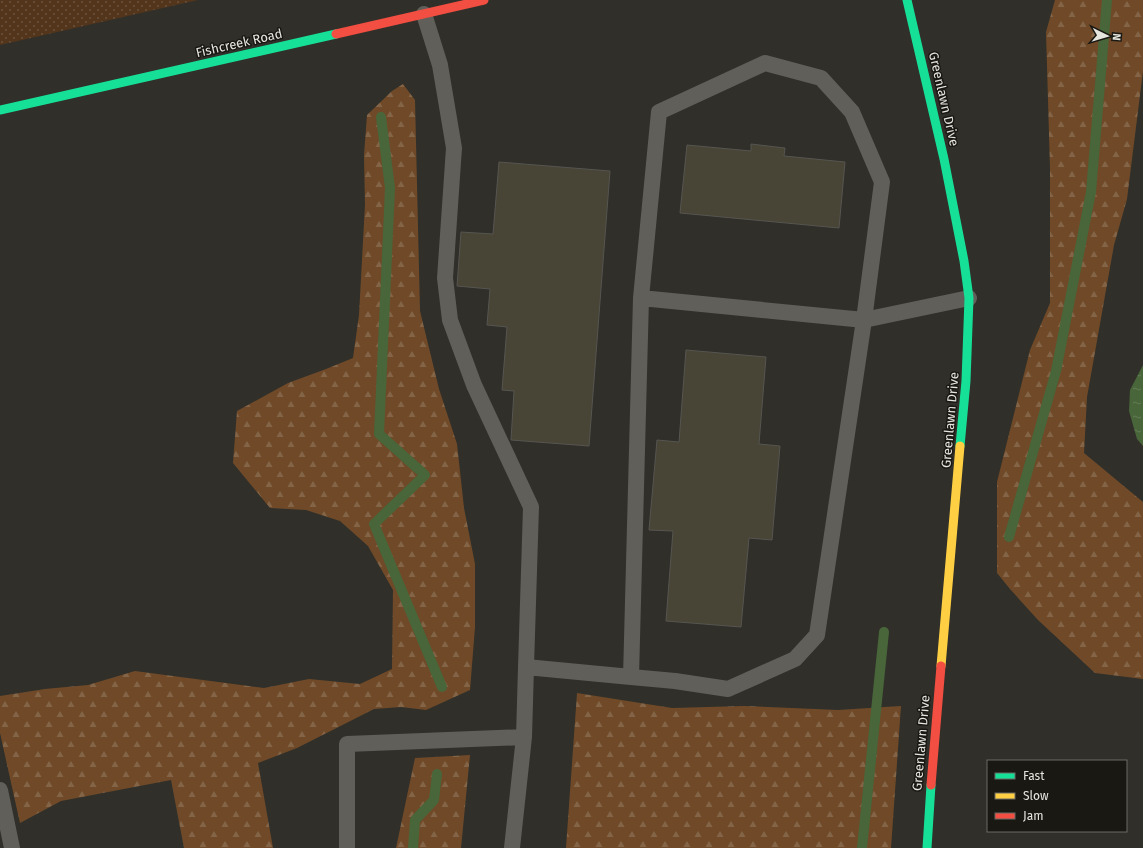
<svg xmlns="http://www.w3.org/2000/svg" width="1143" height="848" font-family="'Fira Sans',sans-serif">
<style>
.grass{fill:url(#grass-dots)}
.forest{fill:url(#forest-firs)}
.water{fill:url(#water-ripples)}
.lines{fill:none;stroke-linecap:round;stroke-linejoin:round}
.stream{stroke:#48663a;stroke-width:10}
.building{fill:#484436;stroke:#565550}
.lane{stroke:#605f5a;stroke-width:16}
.fast{stroke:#16e098;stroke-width:9}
.slow{stroke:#ffcf43;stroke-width:9}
.jam{stroke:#f24e42;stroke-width:9}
.labels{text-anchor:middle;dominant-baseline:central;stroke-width:3;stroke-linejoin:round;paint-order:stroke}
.street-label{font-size:13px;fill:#e6e5de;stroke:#191813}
</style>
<defs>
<pattern id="grass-dots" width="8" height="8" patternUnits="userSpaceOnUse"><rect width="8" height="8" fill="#53351b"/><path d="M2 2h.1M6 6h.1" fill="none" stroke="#6c523c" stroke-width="1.8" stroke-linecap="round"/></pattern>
<pattern id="forest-firs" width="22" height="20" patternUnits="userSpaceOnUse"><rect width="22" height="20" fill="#704a28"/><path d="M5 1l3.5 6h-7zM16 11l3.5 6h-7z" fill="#846447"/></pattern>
<pattern id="water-ripples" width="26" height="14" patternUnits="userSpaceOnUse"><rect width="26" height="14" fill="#48663a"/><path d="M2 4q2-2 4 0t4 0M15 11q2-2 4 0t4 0" fill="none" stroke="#627c56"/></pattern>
</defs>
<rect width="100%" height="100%" fill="#302f29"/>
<path class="grass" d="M0,0H198L0,45Z"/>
<path class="forest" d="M1055,0H1143V71L1127,199L1114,245L1087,397L1084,453L1143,502V679L1095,673L1038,620L1010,589L997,573V482L1030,350L1050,303V168L1046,32Z
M403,84L415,100L420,311L439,389L457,444L464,508L475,564V627L470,690L426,710L401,707L374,709L297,748L258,763L273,848H184L171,780L61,801L20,823L0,733V696L45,689L88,685L135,671L264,688L309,679L360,684L392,669L393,590L368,546L340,521L306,510L270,508L233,463L237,411L288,383L326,369L353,358L359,315L365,205L364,155L367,115L392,91Z
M577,693L672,708L744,706L838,710L901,706L891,848H566Z
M470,755L461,848H396L415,758Z"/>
<path class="water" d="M1143,365V446L1137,439L1129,411L1130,390Z"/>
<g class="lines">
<path class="stream" d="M381,117L390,188L379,434L425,475L374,524L442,687
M1009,537L1056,371L1091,192L1107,0
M413,848L415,820L434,800L437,774
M862,848L884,632"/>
</g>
<path class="building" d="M751,144L785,148L784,156L845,162L839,228L680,213L687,145L751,151Z
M499,162L610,171L589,446L511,440L514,391L502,390L507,327L487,325L490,289L457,286L461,232L493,234Z
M686,350L766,357L759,444L780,446L772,540L749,538L741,627L666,621L673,531L649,530L657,440L679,442Z"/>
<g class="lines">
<path class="lane" d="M424,14L440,65L454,148L445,278L450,320L474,385L531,507L526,667
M765,63L821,78L852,112L882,182L864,320L817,635L795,659L728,689L675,681L631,677L641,298L659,112Z
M641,298L864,320L969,298
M0,790L12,848
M347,848V744L524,737L526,667L631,677
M512,848L524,737"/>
<path class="fast" d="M907,0L944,159L964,261L969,298L966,381L960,446
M0,110L336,34
M927,848L931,785"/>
<path class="slow" d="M941,666L960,446"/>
<path class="jam" d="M336,34L484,0
M931,785L941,666"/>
</g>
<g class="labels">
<g class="street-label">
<text transform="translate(239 43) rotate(-13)">Fishcreek Road</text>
<text transform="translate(944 99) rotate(77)">Greenlawn Drive</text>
<text transform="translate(950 420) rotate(-85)">Greenlawn Drive</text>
<text transform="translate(921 743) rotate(-85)">Greenlawn Drive</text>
</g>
</g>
<rect x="987" y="760" width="140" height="72" fill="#191813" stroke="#6b6a64"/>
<rect x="995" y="773" width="20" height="6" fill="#16e098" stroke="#6b6a64"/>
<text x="1023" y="780" font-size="12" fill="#e6e5de">Fast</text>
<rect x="995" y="793" width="20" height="6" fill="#ffcf43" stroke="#6b6a64"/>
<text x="1023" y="800" font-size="12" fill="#e6e5de">Slow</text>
<rect x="995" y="813" width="20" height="6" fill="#f24e42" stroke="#6b6a64"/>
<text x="1023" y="820" font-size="12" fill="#e6e5de">Jam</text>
<g transform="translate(1107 36) rotate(95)" stroke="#191813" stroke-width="3" paint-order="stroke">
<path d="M0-3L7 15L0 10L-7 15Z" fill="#e6e5de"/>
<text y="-6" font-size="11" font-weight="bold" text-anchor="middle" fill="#e6e5de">N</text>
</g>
</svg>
